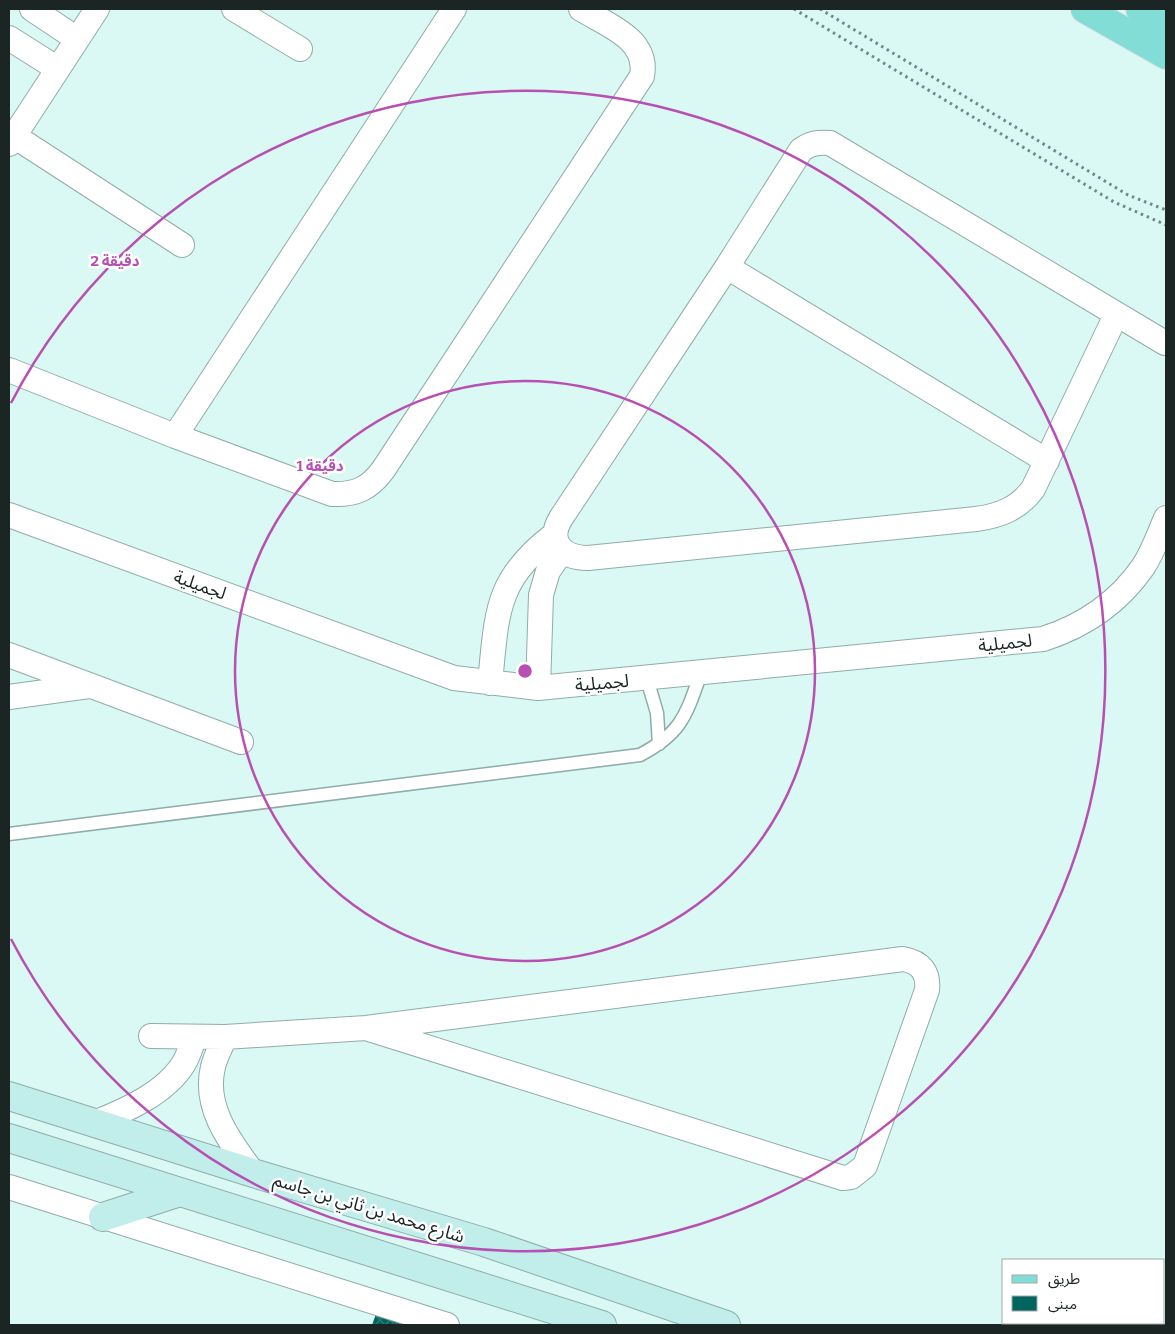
<svg xmlns="http://www.w3.org/2000/svg" width="1175" height="1334" font-family="Bitter,'Noto Sans Arabic',serif">
<style>
.building{fill:url(#building-cross-hatch);filter:url(#shadow)}
.lines{fill:none;stroke-linecap:round;stroke-linejoin:round}
.lane-casing{stroke:#90aca9;stroke-width:15}
.street-casing{stroke:#90aca9;stroke-width:26}
.secondary-casing{stroke:#90aca9;stroke-width:30}
.primary-casing{stroke:#dadcdc;stroke-width:30}
.path{stroke:#748886;stroke-width:3;stroke-dasharray:2.5 4;stroke-linecap:butt}
.lane{stroke:#fff;stroke-width:12}
.street{stroke:#fff;stroke-width:24}
.secondary{stroke:#c1eeeb;stroke-width:28}
.primary{stroke:#82ddd7;stroke-width:28}
.ring{fill:none;stroke:#b84fb2;stroke-width:2.5}
.labels{text-anchor:middle;dominant-baseline:central;stroke-width:5;stroke-linejoin:round;paint-order:stroke}
.street-label{font-size:18px;fill:#1a2524;stroke:#fff}
.centre{fill:#b84fb2;stroke:#fff;stroke-width:2.5}
.ring-label{font-size:15px;text-anchor:middle;font-weight:bold;fill:#b84fb2;stroke:#fff;stroke-width:5;stroke-linejoin:round;paint-order:stroke}
</style>
<defs>
<pattern id="building-cross-hatch" width="8" height="8" patternUnits="userSpaceOnUse" patternTransform="scale(1.25)"><rect width="8" height="8" fill="#00655f"/><path d="M0 0l8 8M0 8l8-8" fill="none" stroke="#2e7b76"/></pattern>
<filter id="shadow"><feDropShadow dx="3" dy="5.5" stdDeviation="1" flood-color="#0004"/></filter>
</defs>
<rect width="100%" height="100%" fill="#daf8f4"/>
<path class="building" d="M376,1314L404,1325H372Z"/>
<g class="lines">
<g class="lane-casing">
<path id="lane" d="M647,679L657,713L659,744
M9,834L640,755C682,733 686,715 701,673"/>
</g>
<g class="street-casing">
<path id="street" d="M32,9L77,39
M234,9L300,49
M9,38L58,69
M14,136L182,245
M9,144L97,9
M727,267L1047,461
M1116,315L1033,489C1018,509 999,516 976,519L588,558C563,558 546,542 561,518L727,267L801,150C811,143 818,142 830,143L1165,343
M9,370L175,436L332,494C355,495 369,489 383,470L642,76C649,39 607,25 581,9
M175,436L454,9
M9,515L454,678L538,688L1043,639C1084,626 1118,603 1143,567C1153,552 1159,534 1166,518
M9,655L241,742
M490,683C497,613 495,579 555,534
M538,688L541,595L548,571L562,551
M9,697L89,686
M151,1036L225,1037L366,1028L903,959C921,962 929,973 927,990L865,1166L851,1177L843,1178L366,1028
M225,1037C221,1047 215,1057 213,1067C203,1107 230,1142 253,1173
M94,1123C125,1111 166,1093 184,1063C189,1055 191,1045 195,1037
M9,1187L447,1325"/>
</g>
<g class="secondary-casing">
<path id="secondary" d="M9,1096L253,1173L484,1242L726,1325
M9,1138L602,1325
M103,1217L180,1192"/>
</g>
<g class="primary-casing">
<path id="primary" d="M1085,9L1166,55
M1140,9L1166,24"/>
</g>
<path class="path" d="M794,9L1114,202L1166,225
M820,9L1128,195L1166,210"/>
<use href="#lane" class="lane"/>
<use href="#street" class="street"/>
<use href="#secondary" class="secondary"/>
<use href="#primary" class="primary"/>
</g>
<g class="ring">
<circle cx="525" cy="671" r="290"/>
<path d="M11 403A580 580 0 1 1 11 939"/>
</g>
<g class="labels">
<g class="street-label">
<text transform="translate(200 585) rotate(20)">لجميلية</text>
<text transform="translate(1005 643) rotate(-6)">لجميلية</text>
<text transform="translate(602 683) rotate(-5)">لجميلية</text>
<text transform="translate(369 1208) rotate(17)">شارع محمد بن ثاني بن جاسم</text>
</g>
</g>
<circle cx="525" cy="671" r="8" class="centre"/>
<g class="ring-label">
<text x="115" y="266">2 دقيقة</text>
<text x="320" y="471">1 دقيقة</text>
</g>
<rect width="1175" height="1334" fill="none" stroke="#1a2524" stroke-width="20"/>
<rect x="1002" y="1259" width="162" height="65" fill="#ffffff" stroke="#a3a8a7"/>
<rect x="1012" y="1275" width="25" height="8" fill="#82ddd7" stroke="#a3a8a7"/>
<text x="1048" y="1284" font-size="15" fill="#1a2524">طريق</text>
<rect x="1012" y="1296" width="25" height="15" fill="#00655f" stroke="#a3a8a7"/>
<text x="1048" y="1309" font-size="15" fill="#1a2524">مبنى</text>
</svg>
